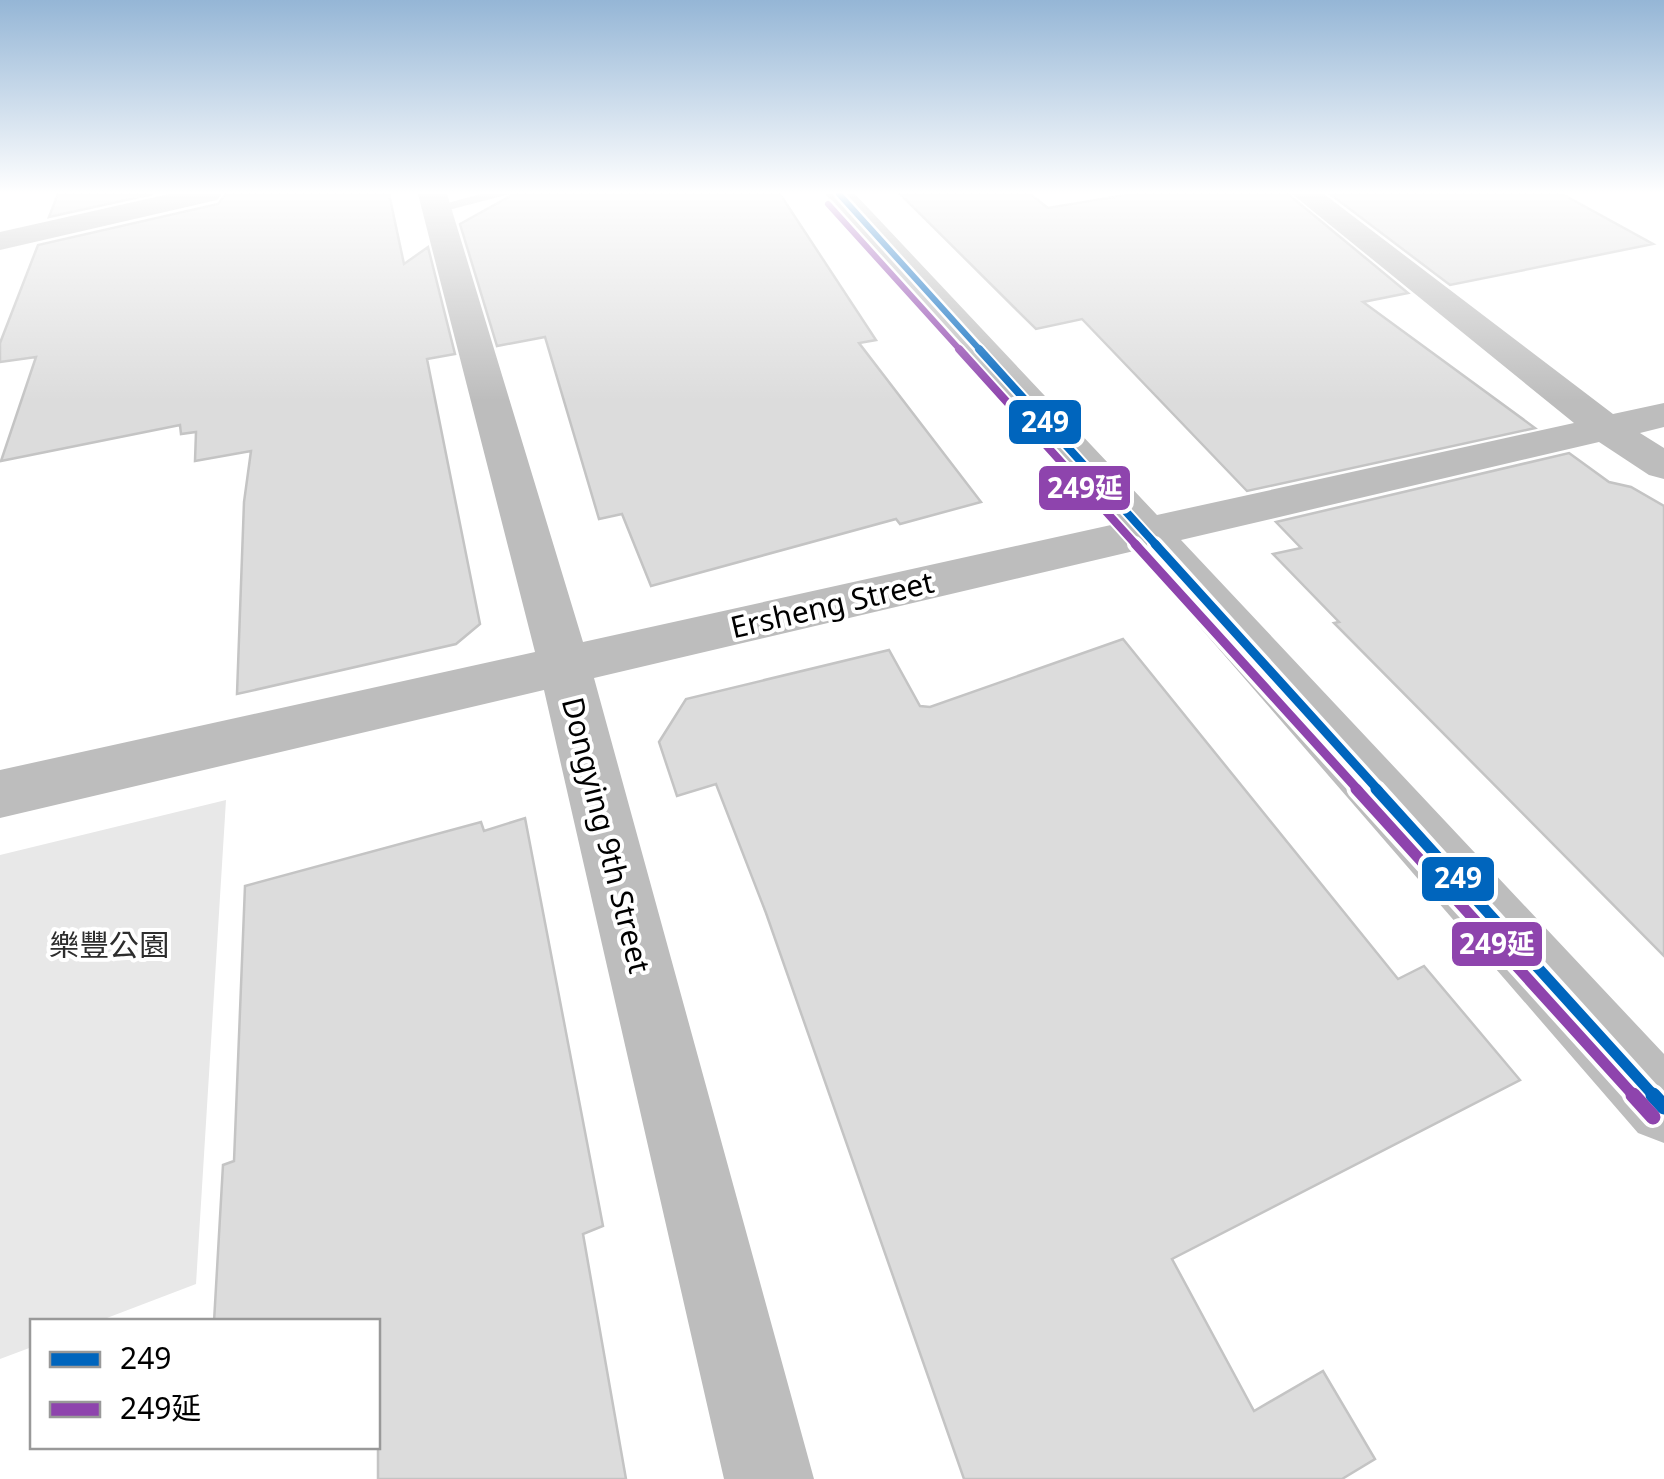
<svg xmlns="http://www.w3.org/2000/svg" width="1664" height="1479" font-family="'Noto Sans','Noto Sans TC',sans-serif">
<style>
.green{fill:#e8e8e8}
.building{fill:#dcdcdc;stroke:#c4c4c4;stroke-width:2.5}
.lines{fill:none;stroke-linecap:round;stroke-linejoin:round}
.lane{fill:#bdbdbd;fill-rule:evenodd}
.street{fill:#bdbdbd;fill-rule:evenodd}
.bus-1-far4-casing{stroke:#fff;stroke-width:11}
.bus-1-far3-casing{stroke:#fff;stroke-width:12}
.bus-1-far2-casing{stroke:#fff;stroke-width:16}
.bus-1-far1-casing{stroke:#fff;stroke-width:19}
.bus-1-casing{stroke:#fff;stroke-width:22}
.bus-2-far4-casing{stroke:#fff;stroke-width:11}
.bus-2-far3-casing{stroke:#fff;stroke-width:12}
.bus-2-far2-casing{stroke:#fff;stroke-width:16}
.bus-2-far1-casing{stroke:#fff;stroke-width:19}
.bus-2-casing{stroke:#fff;stroke-width:22}
.bus-1-far4{stroke:#0065bd;stroke-width:6}
.bus-1-far3{stroke:#0065bd;stroke-width:8}
.bus-1-far2{stroke:#0065bd;stroke-width:9}
.bus-1-far1{stroke:#0065bd;stroke-width:11}
.bus-1{stroke:#0065bd;stroke-width:15}
.bus-2-far4{stroke:#8e44ad;stroke-width:6}
.bus-2-far3{stroke:#8e44ad;stroke-width:8}
.bus-2-far2{stroke:#8e44ad;stroke-width:9}
.bus-2-far1{stroke:#8e44ad;stroke-width:11}
.bus-2{stroke:#8e44ad;stroke-width:15}
.labels{text-anchor:middle;dominant-baseline:central;stroke-width:8;stroke-linejoin:round;paint-order:stroke}
.street-label{font-size:30px;fill:#000;stroke:#fff}
.park-label{font-size:30px;fill:#2d2d2d;stroke:#fff}
.line-badge{stroke:#fff;stroke-width:4}
.badge-label{font-size:28px;text-anchor:middle;font-weight:bold;fill:#fff}
</style>
<rect width="100%" height="100%" fill="#fff"/>
<path class="green" d="M226,800L196,1284L99,1321L32,1322V1347L0,1359V855Z"/>
<path class="building" d="M58,194H153L49,217Z
M226,194H389L404,264L428,247L455,354L427,359L480,624L456,644L237,694L244,502L251,451L195,461L196,432L181,434L180,425L1,461L36,357L0,362V343L38,245L218,204Z
M514,194H780L876,340L859,343L981,502L900,524L896,519L651,586L622,514L599,519L545,337L497,346L460,224Z
M900,194H1030L1048,208L1132,194H1288L1408,293L1363,302L1535,428L1247,491L1082,319L1036,329Z
M1330,194H1562L1653,244L1450,285Z
M1569,453L1609,482L1631,487L1664,506V956L1334,623L1339,622L1273,554L1301,548L1276,522Z
M1123,639L1398,979L1424,966L1520,1080L1172,1259L1254,1411L1323,1371L1375,1459L1342,1479H964L766,913L716,784L677,796L659,742L686,699L889,650L920,706L930,707Z
M525,818L603,1226L583,1234L626,1479H378V1322H214L223,1165L234,1161L245,886L481,822L484,831Z"/>
<g class="lines">
<path class="lane" d="M481,194H510L437,213L429,208Z"/>
<path class="street" d="M169,194H222L217,200L0,250V232Z
M418,194H447L583,642L1111,525L825,194H855L1157,515L1574,423L1292,194H1324L1613,414L1664,403V427L1640,433L1664,448V479L1649,475L1599,442L1181,540L1664,1054V1143L1638,1133L1134,551L594,678L814,1479H724L544,690L0,818V770L535,652Z"/>
<g class="bus-1-far4-casing">
<path id="bus-1-far4" d="M839,194L981,351"/>
</g>
<g class="bus-1-far3-casing">
<path id="bus-1-far3" d="M979,349L1158,547"/>
</g>
<g class="bus-1-far2-casing">
<path id="bus-1-far2" d="M1155,544L1379,791"/>
</g>
<g class="bus-1-far1-casing">
<path id="bus-1-far1" d="M1376,789L1655,1097"/>
</g>
<g class="bus-1-casing">
<path id="bus-1" d="M1653,1095L1664,1107"/>
</g>
<g class="bus-2-far4-casing">
<path id="bus-2-far4" d="M828,204L961,351"/>
</g>
<g class="bus-2-far3-casing">
<path id="bus-2-far3" d="M959,349L1138,547"/>
</g>
<g class="bus-2-far2-casing">
<path id="bus-2-far2" d="M1135,544L1359,791"/>
</g>
<g class="bus-2-far1-casing">
<path id="bus-2-far1" d="M1356,789L1635,1097"/>
</g>
<g class="bus-2-casing">
<path id="bus-2" d="M1633,1095L1653,1117"/>
</g>
<use href="#bus-1-far4" class="bus-1-far4"/>
<use href="#bus-1-far3" class="bus-1-far3"/>
<use href="#bus-1-far2" class="bus-1-far2"/>
<use href="#bus-1-far1" class="bus-1-far1"/>
<use href="#bus-1" class="bus-1"/>
<use href="#bus-2-far4" class="bus-2-far4"/>
<use href="#bus-2-far3" class="bus-2-far3"/>
<use href="#bus-2-far2" class="bus-2-far2"/>
<use href="#bus-2-far1" class="bus-2-far1"/>
<use href="#bus-2" class="bus-2"/>
</g>
<linearGradient id="sky" x2="0" y2="1"><stop stop-color="#95b6d6"/><stop offset="0.48" stop-color="#fff"/><stop offset="1" stop-color="#fff" stop-opacity="0"/></linearGradient>
<rect width="1664" height="401" fill="url(#sky)"/>
<g class="labels">
<g class="street-label">
<text transform="translate(832 604) rotate(-13)">Ersheng Street</text>
<text transform="translate(607 835) rotate(76)">Dongying 9th Street</text>
</g>
<g class="park-label">
<text x="109" y="944">樂豐公園</text>
</g>
</g>
<g class="line-badge">
<rect x="1007" y="398" width="76" height="48" rx="10" fill="#0065bd"/>
<rect x="1037" y="464" width="95" height="48" rx="10" fill="#8e44ad"/>
<rect x="1420" y="855" width="76" height="48" rx="10" fill="#0065bd"/>
<rect x="1450" y="920" width="94" height="48" rx="10" fill="#8e44ad"/>
</g>
<g class="badge-label">
<text x="1045" y="432">249</text>
<text x="1085" y="498">249延</text>
<text x="1458" y="888">249</text>
<text x="1497" y="954">249延</text>
</g>
<rect x="30" y="1319" width="350" height="130" fill="#ffffff" stroke="#999999" stroke-width="2.5"/>
<rect x="50" y="1352" width="50" height="15" fill="#0065bd" stroke="#999999" stroke-width="2.5"/>
<text x="120" y="1369" font-size="30" fill="#000000">249</text>
<rect x="50" y="1402" width="50" height="15" fill="#8e44ad" stroke="#999999" stroke-width="2.5"/>
<text x="120" y="1419" font-size="30" fill="#000000">249延</text>
</svg>
